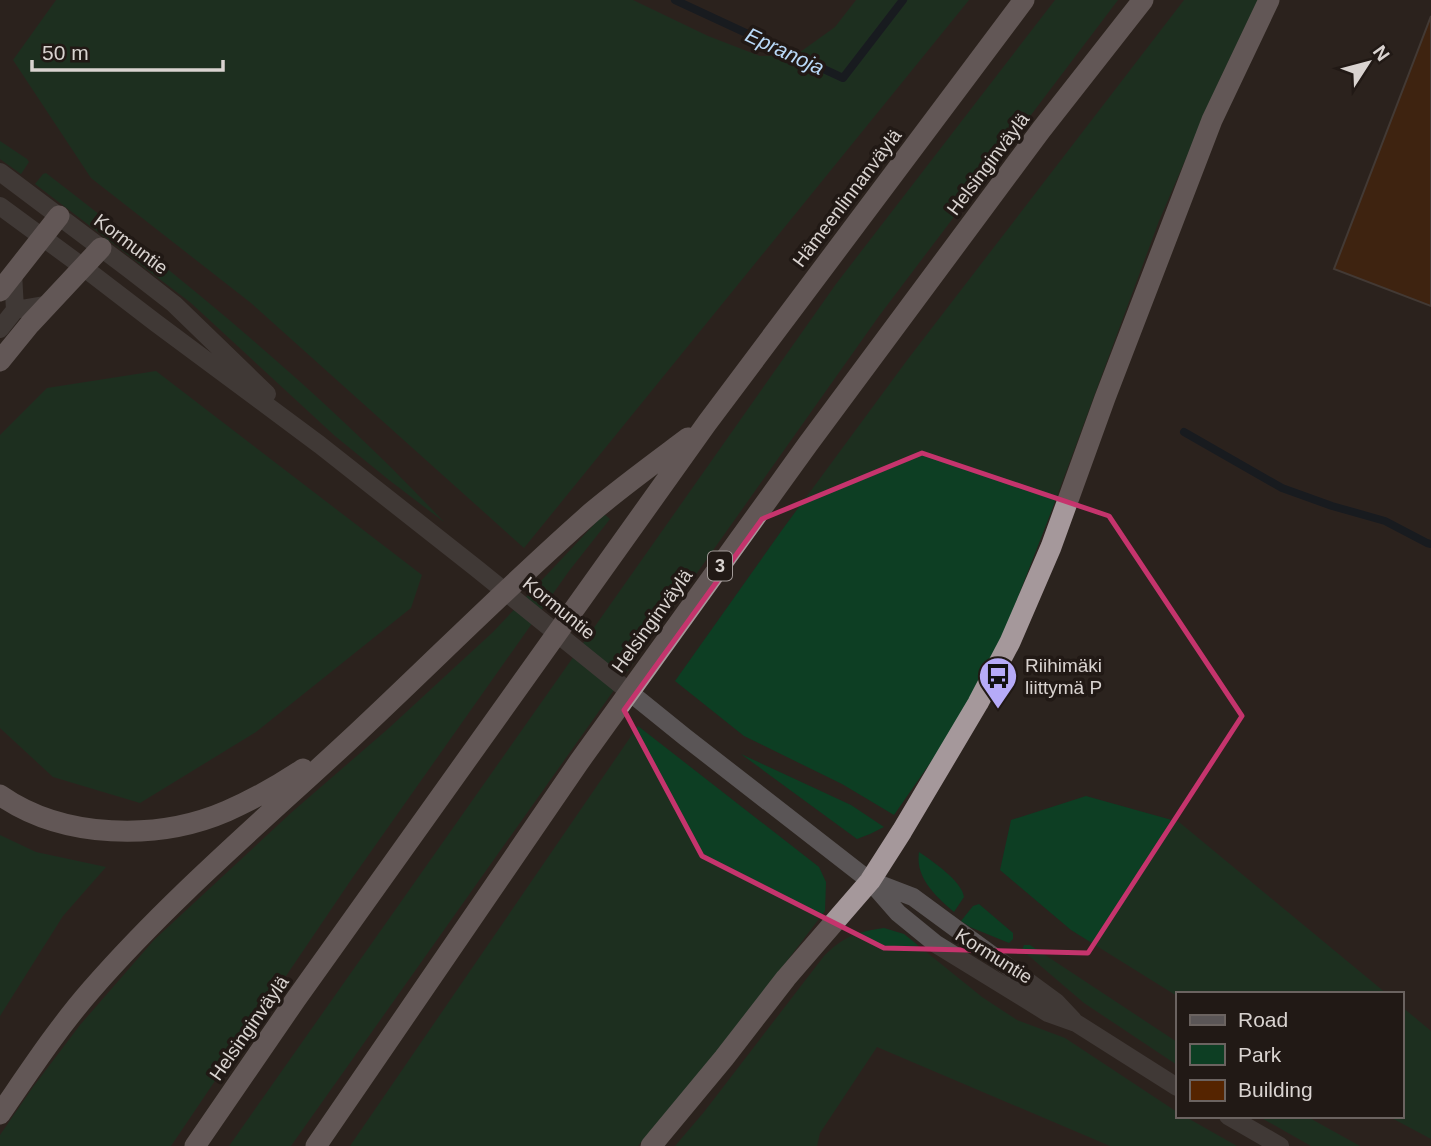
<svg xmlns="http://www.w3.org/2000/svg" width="1431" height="1146" font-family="Arial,sans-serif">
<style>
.green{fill:#0d3e23}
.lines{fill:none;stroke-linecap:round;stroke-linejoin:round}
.stream{stroke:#021223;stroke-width:8}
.building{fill:#552400;stroke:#5f5651;stroke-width:2}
.minor{stroke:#5a5556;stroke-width:18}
.highway{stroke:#a5989b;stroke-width:21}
.marked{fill:none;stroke:#c5346d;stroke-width:5;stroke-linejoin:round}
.labels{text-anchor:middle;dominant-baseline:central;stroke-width:7;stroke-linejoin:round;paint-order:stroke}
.shield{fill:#211915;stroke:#a29b98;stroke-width:2}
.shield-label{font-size:18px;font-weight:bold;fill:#d9d3d0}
.street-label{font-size:19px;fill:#d9d3d0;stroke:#211915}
.poi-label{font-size:19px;fill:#d9d3d0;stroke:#211915;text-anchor:start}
.water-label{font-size:21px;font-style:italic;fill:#b9d9f8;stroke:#211915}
</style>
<rect width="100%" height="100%" fill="#2b231e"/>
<path class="green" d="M56,0H633L708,36L760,56L796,55L835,27L856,0H969L524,548L251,303L91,178L13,60Z
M1055,0H1118L879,316L291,1146H229L836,284Z
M1184,0H1258L1220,79L1159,221L1053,507L1004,633L953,730L894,815L842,784L744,736L675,681L782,530L908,359Z
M0,141L27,159L29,162L21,174L0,159Z
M46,173C186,281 323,393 444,522L389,480L335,436L191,303L35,184L43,174Z
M156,371L422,575L411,608L256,732L140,803L53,777L0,728V435L47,388Z
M604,514L610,519L569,571L353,877L171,1146H0V1135L33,1087L80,1025L154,940L292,812L389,728L493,632Z
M638,726L819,867L826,882L825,911L697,1079L638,1146H350Z
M741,754L851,805L884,827L870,834L857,839Z
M1086,796L1179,822L1387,994H1177V996L1071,930L1000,870L1011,820Z
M0,835L36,852L106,867L63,916L0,1016Z
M919,852C932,861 962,881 964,897L954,912C936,896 915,878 919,852Z
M979,904L1013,933V939L1009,943L970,927L961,921L973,906Z
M884,928L904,934L982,997L1017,1020L1065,1038L1177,1112V1116H1184L1237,1146H1110L877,1047L820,1133L817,1146H675L704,1112L824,956C844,936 857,932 884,928Z
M1024,945H1030L1177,1042V1065L1084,1003L1022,950Z
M1401,1006L1431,1031V1139L1388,1116H1401Z
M1258,1116H1306L1360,1146H1311Z"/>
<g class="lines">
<path class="stream" d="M675,0L843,78L903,0
M1184,432L1282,488L1332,506L1385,521L1427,543L1431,544"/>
</g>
<path class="building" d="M1431,16V306L1334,269Z"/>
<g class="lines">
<path class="minor" d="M0,172L129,269L174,304L267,394
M0,206L83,267L156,323L320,445L476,568L685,737L870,881L898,913L936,944L1048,1013L1076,1023L1177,1087
M13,273L15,310L50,304
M0,329L15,310
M874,882L913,897L1056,1002L1073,1020
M1228,1116L1280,1146"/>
<path class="highway" d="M0,291L59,216
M0,361L30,324L101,248
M0,795C63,839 158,841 227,811C254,799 279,785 303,769
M0,1114C29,1072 57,1029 91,990C172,897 267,817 357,733C435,660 511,583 592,512C623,486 656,462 688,438
M195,1146L296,999L707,423L1024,0
M316,1146L579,762L808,444L1041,130L1143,0
M651,1146L724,1058L786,978L870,881L902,831L978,703L1010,642L1051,547L1105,398L1212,120L1269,0"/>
</g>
<path d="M0 0H1431V1146H0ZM922,453L1109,516L1242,716L1088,953L884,948L702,856L624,710L762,519Z" fill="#2b231e" fill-opacity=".55" fill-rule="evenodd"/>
<path class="marked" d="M922,453L1109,516L1242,716L1088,953L884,948L702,856L624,710L762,519Z"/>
<defs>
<g id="bus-pin" transform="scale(2.0125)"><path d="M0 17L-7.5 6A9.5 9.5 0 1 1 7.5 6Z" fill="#b6abf8" stroke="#211915"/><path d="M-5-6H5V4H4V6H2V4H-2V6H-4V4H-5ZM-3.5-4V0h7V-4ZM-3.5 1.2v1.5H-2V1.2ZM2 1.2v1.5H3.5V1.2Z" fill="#111"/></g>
</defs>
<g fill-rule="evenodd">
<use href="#bus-pin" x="998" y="676"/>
</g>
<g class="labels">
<rect class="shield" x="708" y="551.5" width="24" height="29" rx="5"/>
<g class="shield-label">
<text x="720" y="566">3</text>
</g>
<g class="street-label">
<text transform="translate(988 164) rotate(-53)">Helsinginväylä</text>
<text transform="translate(847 198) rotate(-53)">Hämeenlinnanväylä</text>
<text transform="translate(131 244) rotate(37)">Kormuntie</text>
<text transform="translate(559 608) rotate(39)">Kormuntie</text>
<text transform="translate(652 621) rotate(-54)">Helsinginväylä</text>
<text transform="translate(994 956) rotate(32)">Kormuntie</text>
<text transform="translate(249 1028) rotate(-55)">Helsinginväylä</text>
</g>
<g class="poi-label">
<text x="1025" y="665">Riihimäki<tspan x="1025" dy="22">liittymä P</tspan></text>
</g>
<g class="water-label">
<text transform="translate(785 51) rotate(25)">Epranoja</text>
</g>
</g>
<rect x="1176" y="992" width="228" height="126" fill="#211915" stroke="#6b6360" stroke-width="2"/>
<rect x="1190" y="1015" width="35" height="10" fill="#5a5556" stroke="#6b6360" stroke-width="2"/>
<text x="1238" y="1027" font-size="21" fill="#d9d3d0">Road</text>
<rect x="1190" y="1044" width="35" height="21" fill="#0d3e23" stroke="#6b6360" stroke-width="2"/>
<text x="1238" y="1062" font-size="21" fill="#d9d3d0">Park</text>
<rect x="1190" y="1080" width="35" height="21" fill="#552400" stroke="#6b6360" stroke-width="2"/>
<text x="1238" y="1097" font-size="21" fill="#d9d3d0">Building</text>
<g transform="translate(1368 63) rotate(54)" stroke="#211915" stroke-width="5" paint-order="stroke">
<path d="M0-5L12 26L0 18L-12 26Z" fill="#d9d3d0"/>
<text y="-10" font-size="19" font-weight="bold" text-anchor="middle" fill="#d9d3d0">N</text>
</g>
<path d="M32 60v10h191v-10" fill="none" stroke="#d9d3d0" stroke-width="3.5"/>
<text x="42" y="60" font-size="21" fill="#d9d3d0" stroke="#211915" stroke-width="5" paint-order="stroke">50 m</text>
</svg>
